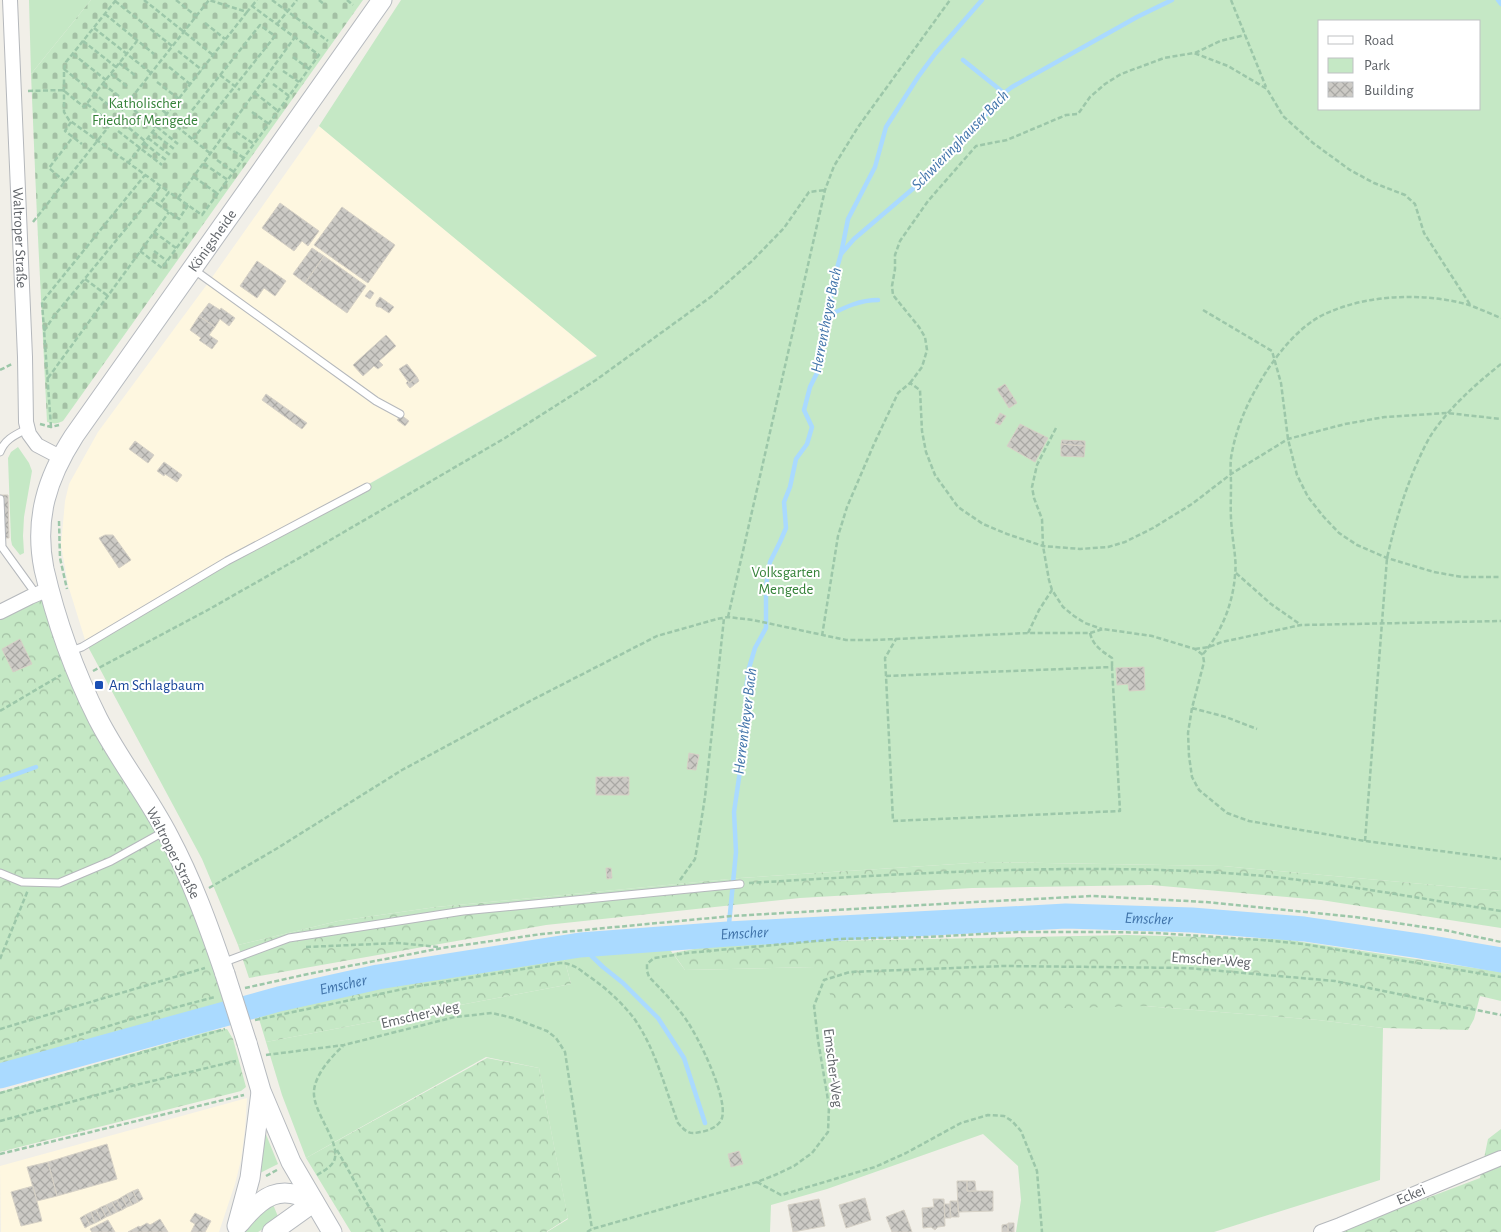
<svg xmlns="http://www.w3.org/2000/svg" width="1501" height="1232" font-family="'Alegreya Sans',sans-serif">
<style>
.commercial{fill:#fef7e0}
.green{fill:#c5e8c5;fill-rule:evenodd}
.forest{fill:url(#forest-crowns)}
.cemetery{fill:url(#cemetery-stones)}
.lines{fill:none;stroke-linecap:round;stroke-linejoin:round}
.stream{stroke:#aadaff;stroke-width:4.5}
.river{stroke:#aadaff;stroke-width:25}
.building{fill:url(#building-cross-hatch);stroke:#d6d1c6}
.lane-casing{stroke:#b5b8bc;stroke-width:9}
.street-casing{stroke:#b5b8bc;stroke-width:16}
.secondary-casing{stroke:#b6babf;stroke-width:21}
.path{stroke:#9cc7a9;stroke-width:2.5;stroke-dasharray:5 2.5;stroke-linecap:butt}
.lane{stroke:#fff;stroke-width:7}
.street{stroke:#fff;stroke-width:14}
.secondary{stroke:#fff;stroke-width:19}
.secondary-bridge-casing{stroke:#b6babf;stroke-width:21;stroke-linecap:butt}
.secondary-bridge{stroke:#fff;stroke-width:19}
.transit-dot{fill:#1a4fb4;stroke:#fff;stroke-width:2}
.labels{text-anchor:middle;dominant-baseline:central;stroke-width:4;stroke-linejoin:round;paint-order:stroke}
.park-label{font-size:15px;fill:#348238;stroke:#fff}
.street-label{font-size:15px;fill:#5f6368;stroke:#fff}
.transit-label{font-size:15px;fill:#164399;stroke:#fff;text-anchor:start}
.water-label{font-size:16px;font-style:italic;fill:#4174aa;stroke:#fff}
</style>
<defs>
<pattern id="forest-crowns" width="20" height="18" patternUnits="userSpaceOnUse" patternTransform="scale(1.25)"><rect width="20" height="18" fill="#c5e8c5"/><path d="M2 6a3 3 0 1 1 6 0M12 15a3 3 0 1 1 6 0" fill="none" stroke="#a3c0a4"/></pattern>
<pattern id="cemetery-stones" width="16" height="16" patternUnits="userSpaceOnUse" patternTransform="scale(1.25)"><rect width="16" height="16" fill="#c5e8c5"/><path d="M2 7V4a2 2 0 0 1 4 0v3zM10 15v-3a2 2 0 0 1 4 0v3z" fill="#a3c0a4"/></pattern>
<pattern id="building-cross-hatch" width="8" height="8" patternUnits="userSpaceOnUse" patternTransform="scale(1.25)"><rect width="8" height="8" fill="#cccac5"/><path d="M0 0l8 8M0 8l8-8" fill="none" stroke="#a9a8a4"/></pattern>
</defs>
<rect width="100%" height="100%" fill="#f1efe8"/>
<path class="commercial" d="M319,126L597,355L86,643L68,585L61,545L65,501L69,484L98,432L208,283Z
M247,1098L245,1129L241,1160L235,1184L219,1232H1L0,1166Z"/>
<path class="green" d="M29,0H91L31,74Z
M401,0H1501V891L1223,866L987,862L740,878L436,907L338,921L238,945L202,859L86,643L597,356L319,126ZM1320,21H1480V109H1320Z
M18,447L29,463L32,471L24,517L23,536L24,553L20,555L12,545L11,540L8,458L11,452Z
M665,943L685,970L815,967L1145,1006L1318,1020L1383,1028L1380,1180L1214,1232H1016L1021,1200L1018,1166L983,1134L827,1189L771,1205L770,1232H547L568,1219L539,1068L486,1057L306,1158L282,1095L266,1042L571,984L563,954Z
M265,1132L278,1164L254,1176Z
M272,1202L279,1219L258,1232H238Z"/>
<path class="forest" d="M49,589L68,651L168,835L237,1011L0,1076V617Z
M987,862L1223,866L1501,891V928L1321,900L1151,885L972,888L800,898L546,925L249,978L238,945L338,921L436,907L740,878Z
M1127,935L1283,939L1501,972V1001L1480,996L1474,1019L1468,1030L1383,1028L1318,1020L1145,1006L841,1014L815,967L685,970L673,953L726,943Z
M563,954L571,984L266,1042L256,1009Z
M227,1029L233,1039L246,1087L241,1091L0,1152V1092L210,1031Z
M487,1058L539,1068L568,1218L546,1232H351L306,1158Z
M1501,1129V1232H1337L1480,1178L1488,1139Z"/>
<path class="cemetery" d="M91,0H363L63,421C57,424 54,424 47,422L37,217L31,74Z"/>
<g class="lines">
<path class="stream" d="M1498,0L1501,4
M963,60L1004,93
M841,254L854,239L922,181L946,155L965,139L1004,93L1012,87L1137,17L1172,0
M830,315C845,307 860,300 878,300
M0,780L36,767
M728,934L736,852L734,812L746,730V689L749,668L755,648L766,628V586L770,562L780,542L786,528L784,502L790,487L796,459L807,444L812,427L804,410L810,387L819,369L818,349L827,330L831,310V289L841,254L848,219L875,167L886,127L918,77L935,54L982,0
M580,945L603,967L623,983L658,1018L684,1058L705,1123"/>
<path class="river" id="s1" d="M0,1076L279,999L378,977L580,945L728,934L1066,916L1192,920L1304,929L1420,946L1501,960"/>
</g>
<path class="building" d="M280,203L319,231L308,246L302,241L294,251L262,228Z
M342,207L395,245L368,283L314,245Z
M312,248L324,256L305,283L293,274Z
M324,256L366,286L347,313L305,283Z
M257,261L286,281L275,296L264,288L257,298L240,286Z
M370,290L374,293L370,299L365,296Z
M380,297L394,307L389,313L380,307H378L376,306V303Z
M209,303L220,310L221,308L235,318L229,326L220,319L215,327L199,316Z
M199,316L215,327L209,335L218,341L212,349L199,340L201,338L190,330Z
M386,335L396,346L379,361L383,365L378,369L374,366L363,376L353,365Z
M407,364L417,377L409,383L399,369Z
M417,377L419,381L410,388L406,383L408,381L409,383Z
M1005,384L1017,403L1009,408L997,389Z
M266,394L307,423L302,429L262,400Z
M1000,413L1006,416L1000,425L995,423Z
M401,415L409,421L405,426L397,420Z
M1020,424L1048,438L1035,462L1007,446Z
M1062,440L1085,441V446L1061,444Z
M135,441L154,455L148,463L129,449Z
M1061,444L1085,446L1084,457L1061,456Z
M164,462L182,475L177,482L165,474L164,476L157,471Z
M0,495H8L9,538H0Z
M105,535H113L131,560L119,568L99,538Z
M20,639L32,664L13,672L2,649Z
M1144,667L1145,690L1129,691L1128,684L1117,685L1116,668Z
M689,753L699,755L696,770L687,769Z
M596,777H629V795H596Z
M606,868H611L612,878L607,879Z
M107,1144L117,1179L57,1196L48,1162Z
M739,1151L743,1164L731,1167L728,1154Z
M48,1162L57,1196L37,1201L27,1167Z
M957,1181H967V1191H993V1211L958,1212Z
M967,1181H975L976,1191H967Z
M33,1186L42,1221L21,1226L11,1192Z
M138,1189L143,1199L138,1202L133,1191Z
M133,1191L138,1202L132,1205L127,1194Z
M127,1194L132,1205L127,1207L122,1197Z
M122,1197L127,1207L122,1210L117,1200Z
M865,1198L871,1220L846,1228L839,1205Z
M819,1199L825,1226L793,1232L788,1205Z
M933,1199H944L945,1226L938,1227L935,1230L931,1227L923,1228L922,1208L934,1207Z
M117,1200L122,1210L117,1212L112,1202Z
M950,1201H958L959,1217H950Z
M112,1202L117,1212L111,1215L106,1205Z
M944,1204H950L951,1218H945Z
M106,1205L111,1215L106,1217L101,1207Z
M101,1207L106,1217L101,1220L96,1210Z
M96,1210L101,1220L95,1223L91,1212Z
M904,1210L912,1232H892L886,1217Z
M91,1212L95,1223L90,1225L85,1215Z
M195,1213L211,1221L205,1232H191L195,1224L190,1221Z
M85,1215L90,1225L85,1228L80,1218Z
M160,1219L168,1232H128L139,1226L140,1227L147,1223L150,1225Z
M108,1220L115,1232H92L90,1229Z
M1008,1223H1014V1232H1008Z
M1008,1224V1232H1002V1225Z"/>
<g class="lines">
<g class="lane-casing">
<path id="lane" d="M193,269L376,401L400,414
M0,452C5,439 15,435 27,429
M0,499L2,547
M0,546L2,547L36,594
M71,651L82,647L227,561L367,487
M0,873L22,882L59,883L111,861L165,831
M222,963L289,938L463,911L740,884"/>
</g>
<g class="street-casing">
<g id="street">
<path id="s2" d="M10,0L25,357L26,422L29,434L37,445L60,457"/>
<path d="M0,612L30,597L49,589"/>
<path d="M1321,1232L1340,1225L1501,1158"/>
</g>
</g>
<g class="secondary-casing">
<g id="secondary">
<path id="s3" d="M225,974C209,927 192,880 169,837C148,796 119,760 98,719C74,671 56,621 44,569C34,519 47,478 74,436L382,0"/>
<path d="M247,1043L261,1091L291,1162L332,1232"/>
<path d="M240,1223C262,1196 280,1183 314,1202"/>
<path d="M237,1226L250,1178L261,1092"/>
<path d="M272,1232L314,1202"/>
</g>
</g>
<path class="path" d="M116,0L66,62L64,69V112L69,120L169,192
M144,0L213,55
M176,0L196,16
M272,0L328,41
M319,0L325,5
M347,0L353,5
M1231,0L1266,87
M115,1L172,46
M252,6L257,0
M105,14L154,54
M205,23L225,39
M277,24L297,0
M94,28L151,73
M83,41L116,67
M178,51L202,70
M1195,53L1220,41L1245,35
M73,54L106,80
M293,57L309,69
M119,63L136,76
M169,67L190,84
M64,69L111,107
M283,71L299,82
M111,74L128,87
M220,75L240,90
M157,82L179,99
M103,84L120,97
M273,84L289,96
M28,91L63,90L84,107L137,41
M255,93L278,111
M145,96L167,114
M87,104L103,117
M134,110L156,128
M252,112L269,124
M165,117L211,154
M71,122L65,131L82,144
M123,123L145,141
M157,127L178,144
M178,128L260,25L275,36L193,139
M118,131L162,165
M152,132L174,149
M236,132L254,144
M148,138L170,155
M144,143L166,160
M227,147L244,158
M217,160L234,172
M128,163L247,12
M204,164L228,180
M194,177L218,194
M65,182L49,168L73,137
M150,198L159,205
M178,198L295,37
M188,205L179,219L159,205L169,192L202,215L319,55L252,6L247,12L209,0
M33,222L209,0
M154,232L176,248
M140,251L162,268L189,231
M154,251L167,261
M85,279L108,296
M1203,310L1272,351L1281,383L1288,439L1297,475L1308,497L1323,516L1339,533L1357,545L1387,558L1434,572L1462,577H1501
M44,331L54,316L161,186
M0,370L12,364
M48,378L169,212
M910,383L922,367L927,350L925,337L919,327L893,295L892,286L895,269V255L900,241L928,201L976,146L1007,140L1066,115L1078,114L1090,97L1105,84L1121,74L1164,58L1194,53L1228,66L1267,89L1283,116L1313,143L1350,170L1374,183L1405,195L1415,204L1424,233L1471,306
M40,424L51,427L59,425
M51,427L42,302L145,175
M1056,428L1037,465L1032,487L1034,498L1042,519L1043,546L1049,580L1052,590L1063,607L1074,616L1085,623L1102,629
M59,521L60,558L67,589
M1236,573L1271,604L1301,625
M728,617L825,190L834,166L858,127L950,0
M1028,633L1039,610L1052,590
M1090,633C1093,646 1102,651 1112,658V667
M822,636L838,536L847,507L874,444L898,393L910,383L920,390L922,431L926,452L935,475L958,507L983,524L1007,534L1043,546L1080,549L1108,547L1125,542L1153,528L1192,504L1231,474L1288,439L1345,424L1385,417L1447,413L1501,419
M1195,649L1209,647L1222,642L1301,625L1501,621
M1203,654C1221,633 1233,604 1235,575C1237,561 1233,545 1232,530C1230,515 1231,500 1231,485C1231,476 1230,467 1231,458C1236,426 1249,399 1266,372C1282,348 1304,321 1332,311C1372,294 1428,293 1469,305C1480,309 1491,314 1501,318
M93,671L206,611L308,553L505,438L596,380L712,296L752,261L784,228L809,192L825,190
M886,676L1112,667L1120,811L893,821L886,676L885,658L896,639
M1192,708L1226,717L1257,729
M0,711L61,675
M1365,841L1387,558C1395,524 1403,495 1417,463C1422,452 1427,441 1433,432C1452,405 1476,384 1501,364
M680,880L695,859L700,829L705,797L724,618
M749,883C920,873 1093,861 1264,876C1344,884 1422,899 1501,911
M209,888L276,849L402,770L532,700L657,636L717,619L728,617L753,620L846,640H874L1028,633H1090L1103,629L1152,636L1195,649L1203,655L1204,662L1192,708L1188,733L1189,756L1192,777L1199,790L1227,813L1249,821L1365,841L1501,859
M306,947L398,943L438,947
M0,959L28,890
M245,988L308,974L442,948L542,934L732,916L975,902L1093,896L1205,902L1355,917L1444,930L1501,942
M255,1020L413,987L560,963C573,963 580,970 590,977C606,988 621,1002 633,1017C655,1047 665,1088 678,1123C685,1131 689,1135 700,1132C708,1131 719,1127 722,1118C728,1097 698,1036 685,1018C674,1003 662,990 649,977L647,971V964L654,958L687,953L839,939L928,937L1018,932H1109L1156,933L1262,940L1303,944L1501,977
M0,1029L205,968
M266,1055L344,1045L455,1017L492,1013L513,1018L547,1031L556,1038L565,1052L592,1229
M0,1059L135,1018L215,997
M0,1093L225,1029
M0,1121L119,1089L236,1061
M337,1150L383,1232
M0,1154L244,1095
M317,1175C322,1172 331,1167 334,1161C342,1143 312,1112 314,1091C315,1075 331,1057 343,1046
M266,1176L277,1170
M757,1182L781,1195L875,1167L906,1153L961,1123L988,1115L1004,1116L1012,1121L1021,1131L1037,1171L1042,1232
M587,1232L592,1229L757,1182L775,1175L794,1166L812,1153L828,1132L829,1106L818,1040L814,1006L824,980L850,972L1004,966L1187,968L1335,981L1501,1015"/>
<use href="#lane" class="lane"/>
<use href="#street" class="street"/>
<use href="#secondary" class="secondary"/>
<g class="secondary-bridge-casing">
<path id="secondary-bridge" d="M225,974L247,1043"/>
</g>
<use href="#secondary-bridge" class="secondary-bridge"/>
</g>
<rect class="transit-dot" x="94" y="680" width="10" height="10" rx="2.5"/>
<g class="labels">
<g class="park-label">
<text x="145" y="103">Katholischer<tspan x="145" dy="17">Friedhof Mengede</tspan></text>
<text x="786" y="572">Volksgarten<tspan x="786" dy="17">Mengede</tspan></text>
</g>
<g class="street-label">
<text stroke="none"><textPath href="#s2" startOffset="238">Waltroper Straße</textPath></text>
<text stroke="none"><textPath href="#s3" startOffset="825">Königsheide</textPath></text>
<text transform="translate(173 853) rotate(63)">Waltroper Straße</text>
<text transform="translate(1211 960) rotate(4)">Emscher-Weg</text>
<text transform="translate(420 1015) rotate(-13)">Emscher-Weg</text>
<text transform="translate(833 1068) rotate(83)">Emscher-Weg</text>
<text transform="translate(1411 1195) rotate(-23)">Eckei</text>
</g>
<g class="transit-label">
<text x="109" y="685">Am Schlagbaum</text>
</g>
<g class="water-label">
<text transform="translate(960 140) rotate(-46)">Schwieringhauser Bach</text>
<text transform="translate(826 320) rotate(-79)">Herrentheyer Bach</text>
<text transform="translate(745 721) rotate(-83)">Herrentheyer Bach</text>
<text stroke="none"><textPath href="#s1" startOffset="1165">Emscher</textPath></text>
<text stroke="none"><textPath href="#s1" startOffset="760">Emscher</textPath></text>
<text stroke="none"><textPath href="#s1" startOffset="355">Emscher</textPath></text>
</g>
</g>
<rect x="1318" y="20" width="162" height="90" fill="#ffffff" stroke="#bfc1c3"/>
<rect x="1328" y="36" width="25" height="8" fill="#ffffff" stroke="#bfc1c3"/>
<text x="1364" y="45" font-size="15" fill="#5f6368">Road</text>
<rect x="1328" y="58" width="25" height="15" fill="#c5e8c5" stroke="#bfc1c3"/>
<text x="1364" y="70" font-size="15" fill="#5f6368">Park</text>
<rect x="1328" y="82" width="25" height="15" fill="url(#building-cross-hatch)" stroke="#bfc1c3"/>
<text x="1364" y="95" font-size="15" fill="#5f6368">Building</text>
</svg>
